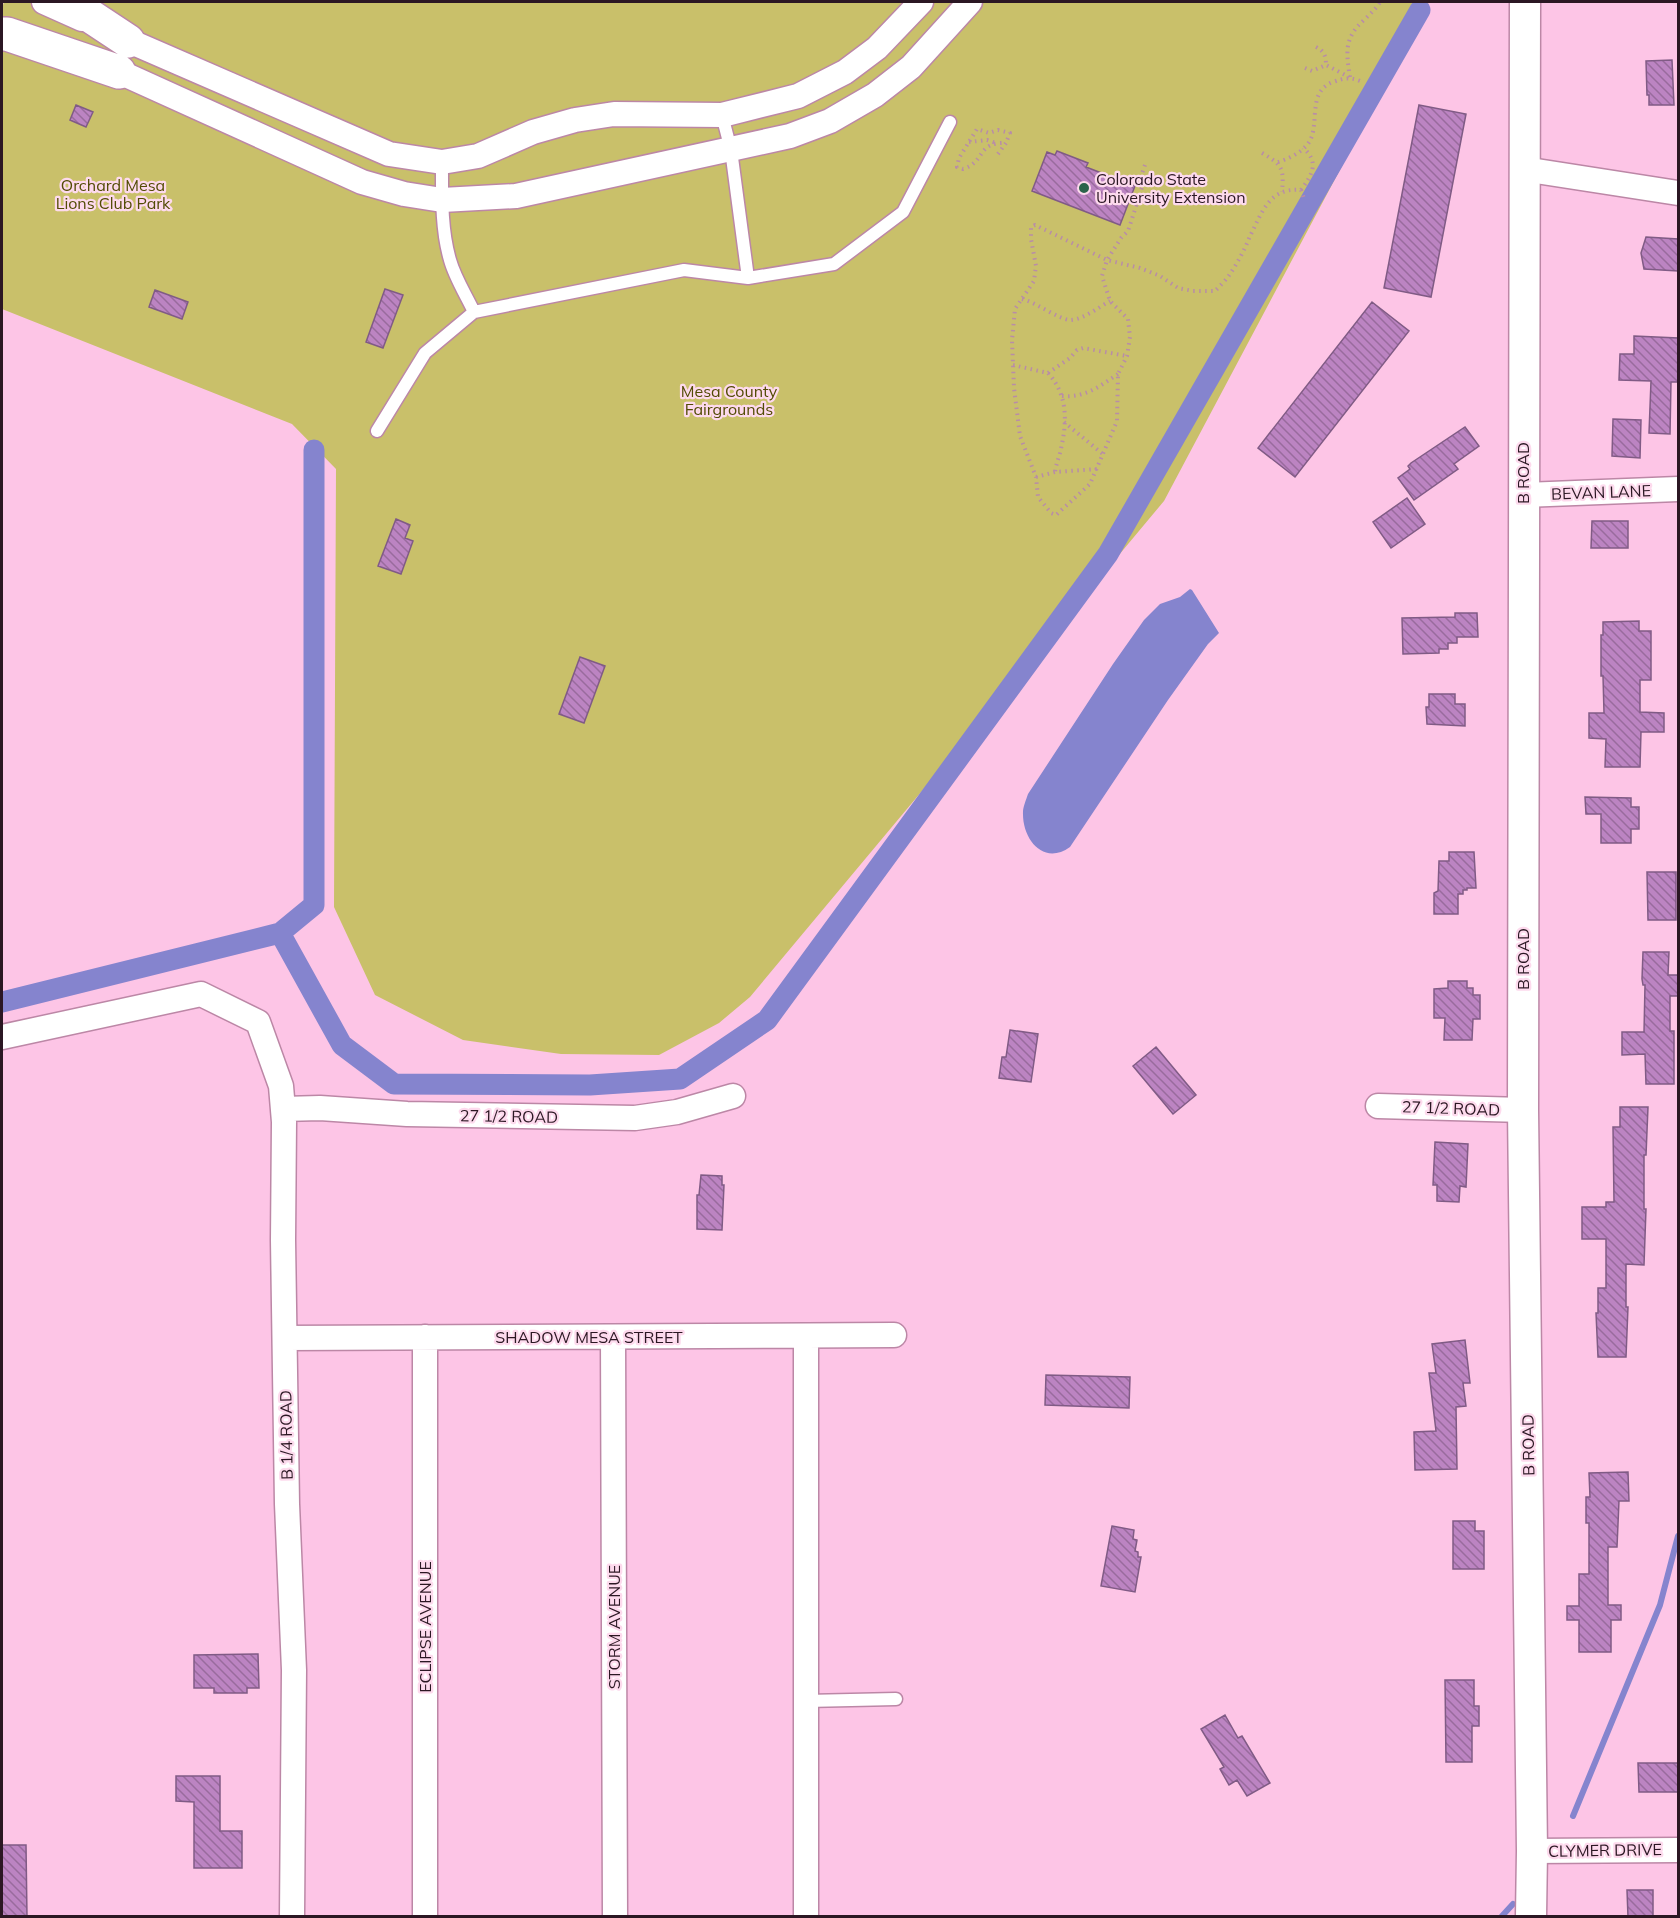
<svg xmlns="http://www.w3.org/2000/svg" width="1680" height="1918" font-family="Mulish,sans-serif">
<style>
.park{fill:#c9c06a}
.water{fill:#8584ce}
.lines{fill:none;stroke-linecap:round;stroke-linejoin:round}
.stream{stroke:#8584ce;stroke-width:6}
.canal{stroke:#8584ce;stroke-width:21}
.building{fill:url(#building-back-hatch);stroke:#805b85;stroke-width:1.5}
.service-casing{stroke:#bc87a6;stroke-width:15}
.minor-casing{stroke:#bc87a6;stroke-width:27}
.tertiary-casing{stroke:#bc87a6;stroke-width:33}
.trunk-casing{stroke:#bc87a6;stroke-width:36}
.path{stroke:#b98da7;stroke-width:4;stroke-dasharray:1.5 4.5;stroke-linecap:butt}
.service{stroke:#fff;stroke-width:12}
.minor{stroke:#fff;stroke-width:24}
.tertiary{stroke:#fff;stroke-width:30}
.trunk{stroke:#fff;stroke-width:33}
.poi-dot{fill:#2b644b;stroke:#fddaed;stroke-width:2}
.labels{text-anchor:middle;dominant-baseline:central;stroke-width:4.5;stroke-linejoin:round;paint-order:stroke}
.poi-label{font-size:16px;fill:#2b1723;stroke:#fddaed;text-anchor:start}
.park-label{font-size:16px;fill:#524b04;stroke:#fddaed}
.street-label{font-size:16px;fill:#2b1723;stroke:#fddaed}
</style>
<defs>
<pattern id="building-back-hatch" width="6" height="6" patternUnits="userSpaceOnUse" patternTransform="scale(1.5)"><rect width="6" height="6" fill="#bc84c2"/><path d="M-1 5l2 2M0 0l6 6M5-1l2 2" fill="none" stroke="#996b9d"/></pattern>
</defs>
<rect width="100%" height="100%" fill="#fdc5e6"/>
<path class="park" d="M4,2H1429L1164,501L750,997L719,1023L659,1055L561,1054L463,1040L375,995L334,907L336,469L292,424L2,309V8Z"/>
<path class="water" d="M1190,589L1192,590L1219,633L1208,644L1168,700L1070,847C1044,866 1022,840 1023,812C1023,807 1026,800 1028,794L1113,664L1144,620L1160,604L1180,597Z"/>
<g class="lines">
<path class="stream" d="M1573,1816L1660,1605L1678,1536
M1502,1916L1513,1904"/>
<path class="canal" d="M280,933L342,1045L394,1084L590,1085L680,1079L767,1020L1108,554L1420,10
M2,1002L280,933L314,905V450"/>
</g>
<path class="building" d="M1672,60L1674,105H1649V95H1647L1646,61Z
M76,105L93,112L86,127L70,120Z
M1419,105L1466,114L1431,297L1384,288Z
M1057,151L1088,163L1086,167L1135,186L1120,225L1032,191L1047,152L1055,155Z
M1646,237L1678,239V271L1644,269L1641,253Z
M385,289L403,295L383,348L366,342Z
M155,290L188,302L182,319L149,307Z
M1372,302L1409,331L1295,477L1258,448Z
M1634,336L1678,338V382H1671L1670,434L1649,433L1651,381L1619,380L1620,354H1634Z
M1613,419L1641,420L1640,458L1612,456Z
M1465,427L1479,446L1454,464L1458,469L1414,500L1398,478L1410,469L1408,466L1411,463Z
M1407,498L1425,524L1391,548L1373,522Z
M396,519L410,525L405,538L413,541L401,574L378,566Z
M1592,521H1628V548H1591Z
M1455,613H1477L1478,637H1457V643H1448V649H1439V653L1403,654L1402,618L1455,617Z
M1639,621V631H1651V680H1640V712L1664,713V732H1641L1640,767H1605L1606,739L1589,738V713H1604L1603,676H1601V635H1603V622Z
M580,657L605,666L584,723L559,714Z
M1429,694H1455V704H1465V726L1427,724L1426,707H1429Z
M1585,797L1631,798V807H1639V829H1631V843H1601V814H1586Z
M1449,852H1474L1476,888H1467V890H1463V894H1458V914H1434V893L1438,891L1439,861H1449Z
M1647,872H1676V920H1648Z
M1643,952H1669L1668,975H1678V996H1670V1031H1674V1084H1646L1645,1054L1622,1055V1032H1644L1645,985H1643L1642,979Z
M1448,981H1467V988H1473V995H1480V1019H1473L1472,1040H1444L1445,1018H1434V989L1448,988Z
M1010,1030L1038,1034L1031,1082L999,1078L1002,1057H1006Z
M1156,1047L1196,1095L1173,1114L1133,1066Z
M1620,1107H1648L1646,1155H1644V1209H1646L1644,1265L1626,1264V1307H1628L1626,1357H1598L1596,1313H1598V1288H1606V1239H1582V1207H1606V1202H1614L1613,1127H1620Z
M1435,1142L1468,1144L1466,1187L1460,1186L1459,1202L1437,1201V1185H1433Z
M701,1175L722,1176V1185H724L722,1230L697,1229V1195H699Z
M1465,1340L1470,1383H1463L1466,1406L1456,1407L1457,1469L1415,1470L1414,1432L1436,1431L1429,1373H1436L1432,1344Z
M1046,1375L1130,1377L1129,1408L1045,1405Z
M1628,1472L1629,1501H1619L1617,1547H1608V1605H1621V1620H1611V1652H1579V1620H1567V1606H1579V1574H1589V1523H1586V1497H1590L1589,1473Z
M1453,1521H1475V1531H1484V1569H1453Z
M1112,1526L1134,1530L1133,1539L1137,1540L1135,1551L1138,1552V1557H1141L1135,1592L1101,1586Z
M258,1654L259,1688H247V1693H214V1688H194V1655Z
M1445,1680H1474V1706H1479V1726H1472V1762H1446Z
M1225,1715L1238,1738L1242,1736L1270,1783L1247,1796L1237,1780L1229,1785L1220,1769L1224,1767L1201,1729Z
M1638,1763H1678V1792H1639Z
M176,1776H220V1831H242V1868H194V1802L176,1801Z
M2,1845H26L27,1917H2Z
M1627,1890H1653V1917H1628Z"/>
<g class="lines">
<g class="service-casing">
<path id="service" d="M722,115L731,150L748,278
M442,162C442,195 441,229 450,260C455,278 466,295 474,312
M377,431L425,353L474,312L684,270L748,278L834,264L903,212L950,122
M806,1701L896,1699"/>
</g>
<g class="minor-casing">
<path id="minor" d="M44,2L82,19
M113,34L389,154L442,162L478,156L533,132L575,120L614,114L722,115L798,96L845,72L877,48L921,2
M104,65L362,182L404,194L442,200L516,196L790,136L830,121L875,95L911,67L970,2
M1524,169L1678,193
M1523,495L1678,489
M2,1037L201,994L258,1022L281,1086L284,1122L283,1240L287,1504L294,1670L292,1916
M1378,1106L1523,1110
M283,1109L320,1108L407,1114L635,1118L677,1112L733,1096
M806,1336V1916
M425,1337V1916
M613,1337L615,1916
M285,1338L894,1335
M1532,1851L1678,1850"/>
</g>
<g class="tertiary-casing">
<path id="tertiary" d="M1525,2L1523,1110L1532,1851L1531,1916"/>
</g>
<g class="trunk-casing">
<path id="trunk" d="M69,2L128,41
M2,34H7L119,72"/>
</g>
<path class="path" d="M1316,47C1324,51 1326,56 1326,65
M1305,68L1312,71L1326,65L1349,77
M1350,77C1346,52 1344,38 1364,20C1370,14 1376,9 1380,2
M969,142L987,140L996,143
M1262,153C1283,165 1284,169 1282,192
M998,154L1006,143C976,142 986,162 963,169L957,167L959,158L977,129L989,133L998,130L1010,133L1006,143
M1278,162C1288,159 1300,153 1307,145C1322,128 1305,92 1333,82C1344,78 1350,77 1360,81
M1145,165L1140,179L1142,187L1131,222L1128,231L1121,238L1107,260L1102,276L1110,301L1128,319L1130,337L1127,356L1118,374L1117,421L1090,484L1056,515L1051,513L1038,497L1036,477L1020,436L1014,388L1012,340L1015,309L1034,281L1036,266L1031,239V227L1035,225L1107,260L1140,268L1160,276L1178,288L1193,291H1215C1220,286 1226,280 1230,274C1238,262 1245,249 1250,236C1262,213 1269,187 1301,190L1305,201
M1301,190C1312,175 1320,162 1303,148
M1022,299C1038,303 1059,320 1071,320C1084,319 1099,307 1110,301
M1013,365L1048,373C1069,396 1067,424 1060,453C1058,460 1056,465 1055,472
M1048,373L1070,358L1077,350L1083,348L1127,356
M1062,396C1085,398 1100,386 1118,374
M1064,422L1104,455
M1036,477L1055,472L1097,469"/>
<use href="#service" class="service"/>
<use href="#minor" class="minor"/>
<use href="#tertiary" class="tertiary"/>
<use href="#trunk" class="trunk"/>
</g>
<circle class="poi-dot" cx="1084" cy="188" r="6"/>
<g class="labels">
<g class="poi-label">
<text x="1096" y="179">Colorado State<tspan x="1096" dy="18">University Extension</tspan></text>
</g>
<g class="park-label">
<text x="113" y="185">Orchard Mesa<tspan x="113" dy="18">Lions Club Park</tspan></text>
<text x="729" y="391">Mesa County<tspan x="729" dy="18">Fairgrounds</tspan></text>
</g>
<g class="street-label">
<text transform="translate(1523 473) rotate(-90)">B ROAD</text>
<text transform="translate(1601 492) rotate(-2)">BEVAN LANE</text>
<text transform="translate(1523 959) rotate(-90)">B ROAD</text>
<text transform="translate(1451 1108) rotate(2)">27 1/2 ROAD</text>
<text transform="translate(509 1116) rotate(1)">27 1/2 ROAD</text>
<text x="589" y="1337">SHADOW MESA STREET</text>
<text transform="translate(286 1435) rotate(-91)">B 1/4 ROAD</text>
<text transform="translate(1528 1445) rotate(-91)">B ROAD</text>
<text transform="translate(425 1627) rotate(-90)">ECLIPSE AVENUE</text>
<text transform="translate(614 1627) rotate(-90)">STORM AVENUE</text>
<text transform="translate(1605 1850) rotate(-1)">CLYMER DRIVE</text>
</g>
</g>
<rect width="1680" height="1918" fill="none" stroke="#2b1723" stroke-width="6"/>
</svg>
